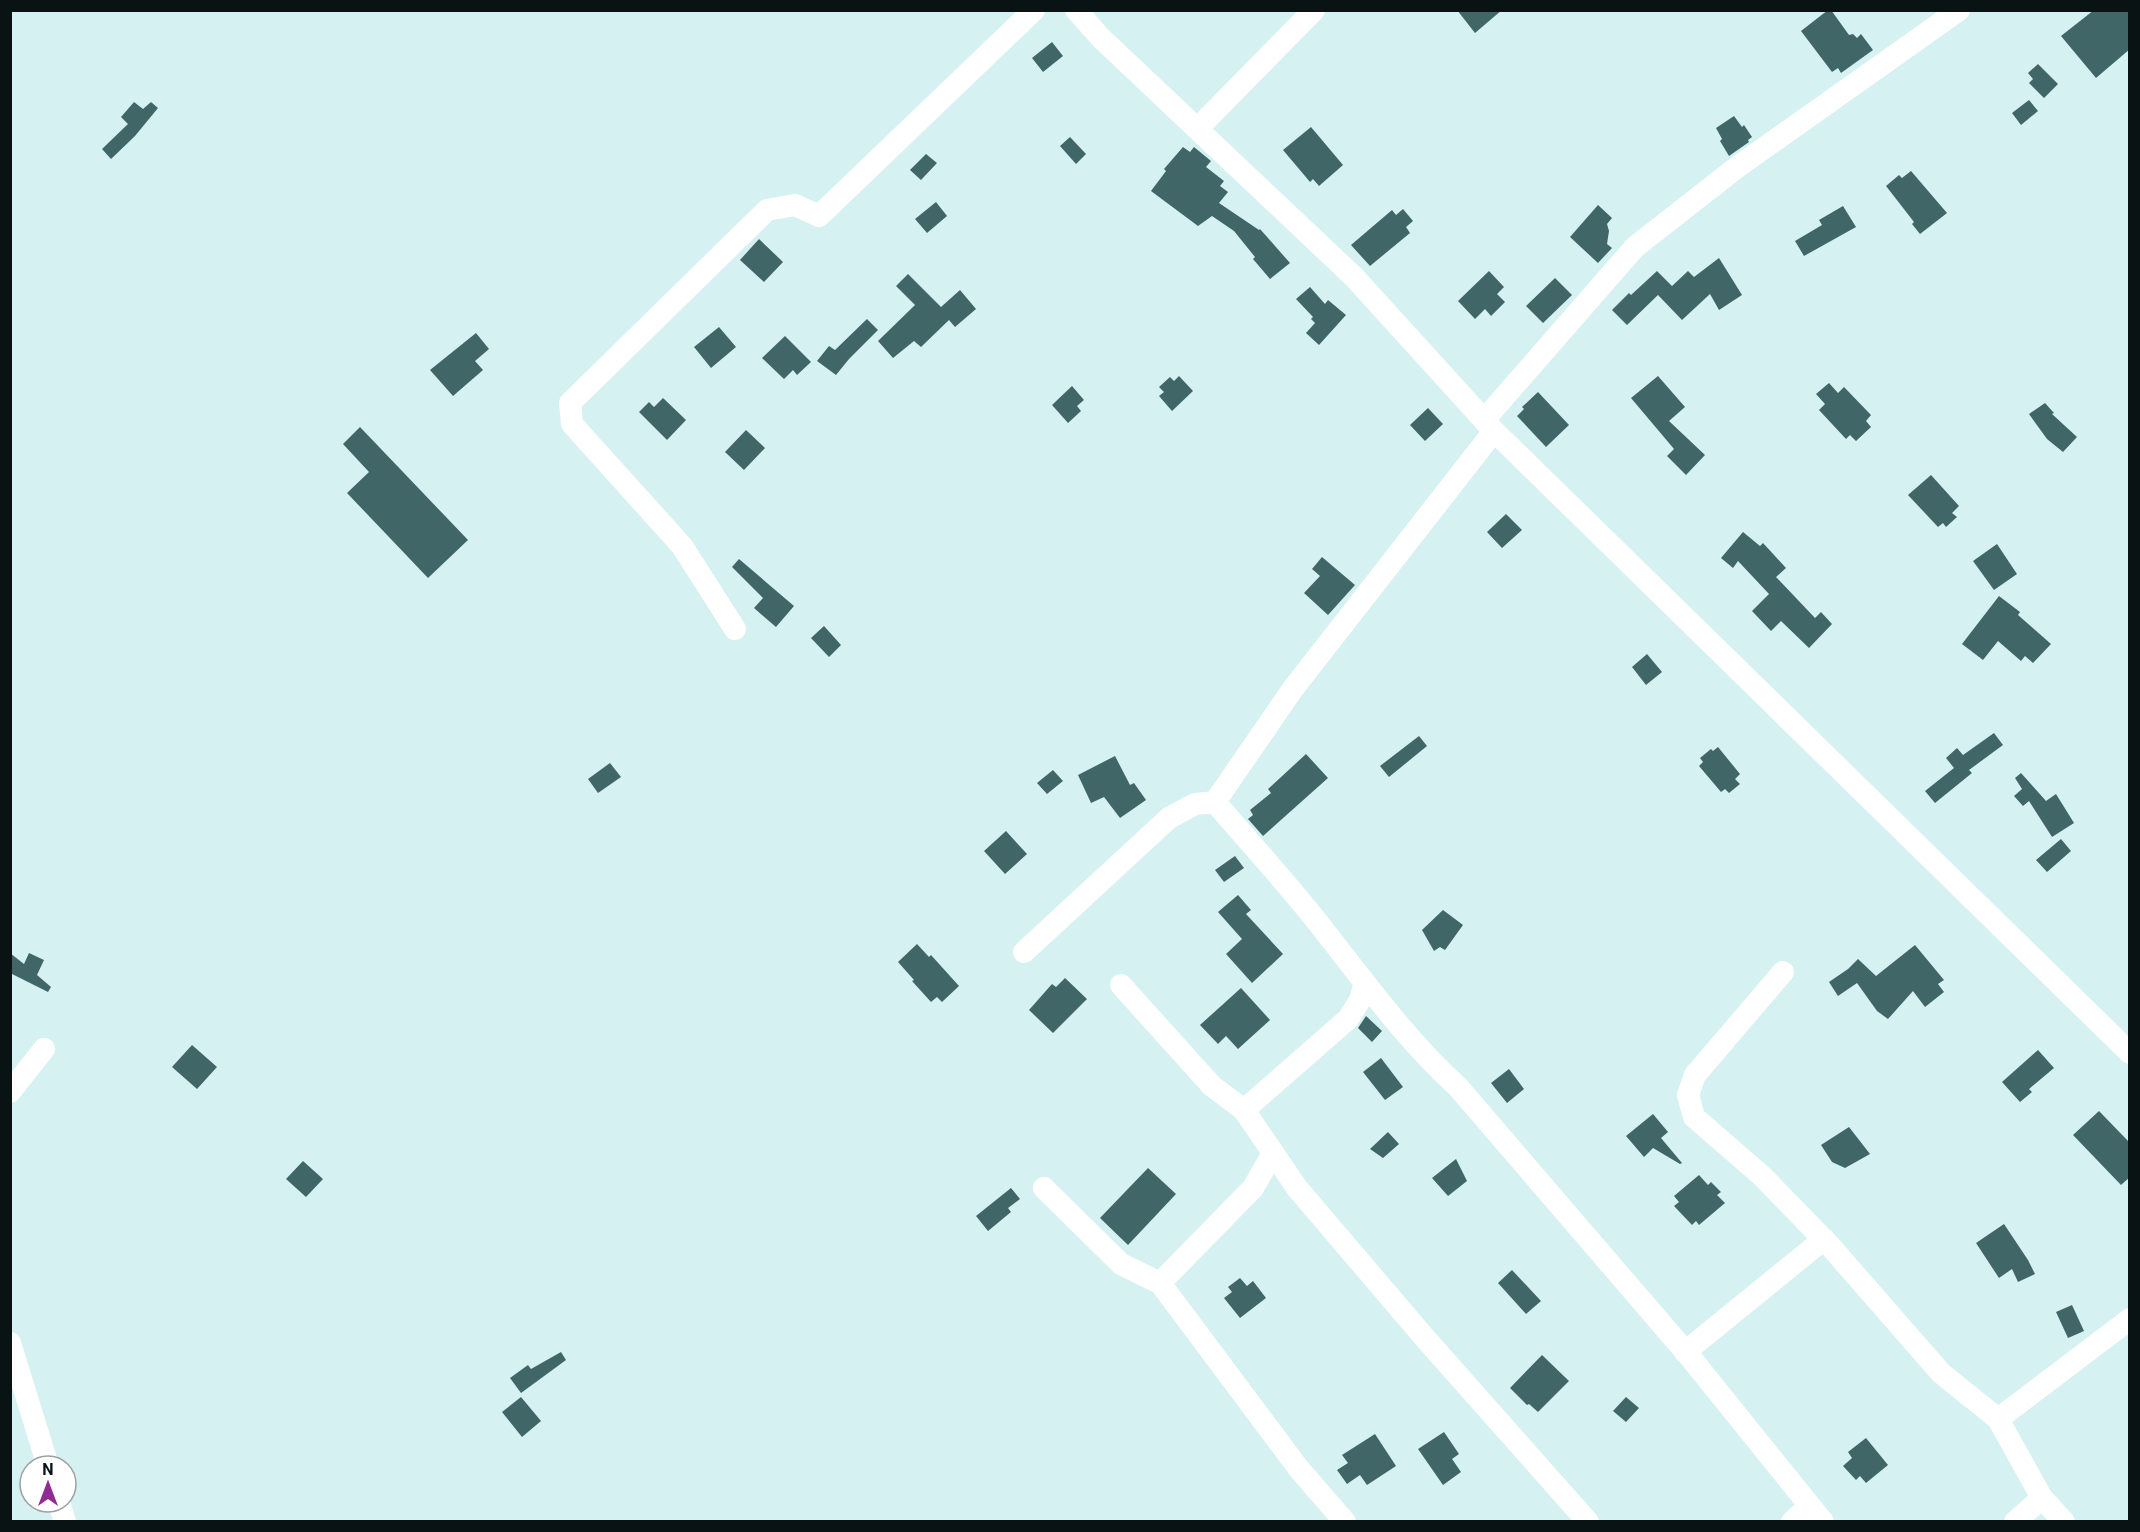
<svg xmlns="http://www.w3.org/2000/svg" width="2140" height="1532" font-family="Roboto,sans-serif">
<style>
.building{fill:#406667}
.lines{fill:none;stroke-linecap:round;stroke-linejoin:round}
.minor{stroke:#fff;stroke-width:22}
</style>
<rect width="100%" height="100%" fill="#d6f1f2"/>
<path class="building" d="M1457,10H1502L1475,33Z
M1828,10H1831L1849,35L1853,34L1857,38L1861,34L1873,50L1841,73L1838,68L1832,72L1801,31Z
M2094,10H2130V49L2096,78L2061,36Z
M1052,42L1063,56L1043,72L1032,58Z
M2038,64L2058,84L2044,98L2029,83L2033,79L2028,73Z
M2029,100L2038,111L2021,125L2012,113Z
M134,102L143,109L151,102L158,108L135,136L111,159L102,149L128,124L121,117Z
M1734,116L1742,127L1744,125L1752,137L1748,140L1749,142L1729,156L1720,141L1722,139L1716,128Z
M1311,127L1343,165L1319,186L1313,179L1310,182L1283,150Z
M1070,137L1086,154L1076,164L1060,146Z
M1183,147L1190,152L1194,147L1211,161L1206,167L1224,181L1220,186L1228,192L1219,203L1259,230L1260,229L1290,263L1270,279L1253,259L1255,257L1234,231L1212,216L1198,226L1151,191L1166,171L1164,169Z
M926,154L937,163L921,180L910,170Z
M1911,171L1947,213L1920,234L1912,224L1914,222L1886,186L1899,175L1902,178Z
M936,202L947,216L927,233L915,219Z
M1598,205L1612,218L1607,224L1609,231L1607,244L1612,248L1598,263L1570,237Z
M1843,206L1856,227L1804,256L1795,241L1822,225L1819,220Z
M1403,209L1413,221L1406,227L1410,233L1370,266L1351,245L1392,210L1396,215Z
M759,239L783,262L764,282L740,260Z
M1719,258L1742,295L1719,310L1710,294L1682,320L1658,295L1627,325L1612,310L1629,293L1631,295L1657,271L1672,286L1688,271L1694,277Z
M1489,271L1504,287L1497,294L1505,302L1491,316L1485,309L1475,319L1458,301Z
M908,274L941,307L960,290L976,309L955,327L949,320L921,347L914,341L893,358L878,341L915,305L896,286Z
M1555,278L1572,295L1543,323L1526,306Z
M1310,287L1325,304L1328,300L1346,315L1319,345L1306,333L1315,323L1311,319L1313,317L1296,299Z
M867,319L878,330L849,359L836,375L817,361L829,346L835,350Z
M719,327L736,347L711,368L694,347Z
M476,333L489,349L475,361L483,370L453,396L430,370Z
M785,336L811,362L797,375L793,370L784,379L762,358Z
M1179,376L1193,391L1172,411L1159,396L1164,392L1159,387L1170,377L1174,381Z
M1658,376L1685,407L1669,421L1705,455L1686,475L1667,456L1674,449L1631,398Z
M1829,383L1838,393L1844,387L1871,415L1866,421L1871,427L1856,441L1850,435L1846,439L1819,410L1825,404L1816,394Z
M1072,386L1084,400L1077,406L1081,411L1068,423L1052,405Z
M1538,392L1569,425L1546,447L1517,416L1524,409L1522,407Z
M663,398L686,420L667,440L639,412L649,402L654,407Z
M2045,403L2054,413L2052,414L2077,437L2063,452L2047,439L2029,414Z
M1428,408L1443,424L1425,441L1410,425Z
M360,427L468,540L428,578L347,493L369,472L343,444Z
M746,430L765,448L744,470L725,452Z
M1931,475L1959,506L1952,513L1957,517L1946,527L1943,523L1938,527L1908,495Z
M1506,514L1522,530L1502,548L1487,532Z
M1743,532L1760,546L1763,543L1786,568L1776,577L1815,618L1821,612L1832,624L1809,648L1781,621L1771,631L1752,611L1769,594L1738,561L1733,568L1721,558Z
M1997,544L2017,574L1994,590L1973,561Z
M1322,557L1355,585L1328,615L1304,593L1320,576L1312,569Z
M739,559L794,606L776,627L754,608L763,598L732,567Z
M1999,596L2020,612L2018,615L2051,644L2033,663L2025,656L2021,661L1998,641L1983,660L1962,644Z
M824,626L841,645L829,657L811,638Z
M1647,654L1662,672L1646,685L1632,667Z
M1994,733L2003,745L1969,770L1972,773L1935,803L1925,791L1954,768L1946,758L1957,748L1963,755Z
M1419,736L1427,746L1389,777L1380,766Z
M1718,747L1740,774L1735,779L1740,784L1729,793L1725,789L1721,792L1699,766L1703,762L1700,758L1711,749L1713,751Z
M1306,754L1328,778L1263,836L1248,819L1253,815L1250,810L1271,793L1268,789Z
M1115,756L1130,785L1134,783L1146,800L1120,818L1104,797L1091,803L1078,775Z
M610,763L621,777L598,793L588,779Z
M1053,770L1063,781L1047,794L1037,783Z
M2021,773L2046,801L2056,794L2074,823L2052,837L2029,801L2023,806L2014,796L2022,789L2015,778Z
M1006,831L1027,854L1005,874L984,851Z
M2061,839L2071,851L2047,872L2036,860Z
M1235,856L1244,868L1224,882L1215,870Z
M1238,895L1251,910L1246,914L1283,954L1252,983L1226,954L1242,939L1218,912Z
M1443,910L1463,925L1445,950L1440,947L1434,951L1422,930Z
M917,944L929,957L931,955L959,986L942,1002L937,997L931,1002L912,981L914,980L898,962Z
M1915,945L1944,980L1938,984L1944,992L1925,1007L1913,991L1888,1019L1877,1011L1857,983L1838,996L1829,982L1848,969L1858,959L1876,976Z
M10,953L24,964L29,953L44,960L37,975L51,987L48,992L10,973Z
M1065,978L1087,999L1053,1033L1029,1010L1052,984L1056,987Z
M1241,988L1270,1020L1238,1049L1226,1036L1218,1044L1200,1025Z
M1366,1016L1382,1031L1372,1042L1358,1028Z
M192,1045L217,1067L197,1089L172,1067Z
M2038,1050L2054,1068L2029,1089L2032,1092L2020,1102L2002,1082Z
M1381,1058L1403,1087L1385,1100L1363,1072Z
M1509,1069L1524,1089L1507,1103L1491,1083Z
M2099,1111L2130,1143V1177L2121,1185L2073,1135Z
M1653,1114L1668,1132L1661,1138L1682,1163L1680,1164L1653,1148L1644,1157L1626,1136Z
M1849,1127L1870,1154L1845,1168L1832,1162L1821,1145Z
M1388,1132L1399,1144L1383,1158L1370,1149Z
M1456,1159L1467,1181L1448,1196L1432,1178Z
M303,1161L323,1179L306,1197L286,1179Z
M1148,1168L1176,1194L1128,1245L1100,1218Z
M1699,1175L1708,1185L1711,1182L1721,1192L1717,1195L1725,1203L1699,1225L1696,1221L1692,1225L1674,1206L1679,1202L1674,1196Z
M1011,1188L1020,1199L1008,1208L1011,1212L988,1231L976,1216Z
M2004,1224L2028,1260L2035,1274L2018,1282L2012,1269L1999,1278L1976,1243Z
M1512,1270L1541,1301L1526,1314L1498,1283Z
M1240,1278L1247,1286L1253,1281L1266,1298L1240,1318L1224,1298L1232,1292L1228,1287Z
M2072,1305L2084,1331L2068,1338L2056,1312Z
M561,1352L566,1360L521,1393L510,1378L528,1365L531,1369Z
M1542,1355L1569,1381L1538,1412L1529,1404L1527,1405L1510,1388Z
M521,1397L541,1421L522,1437L502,1412Z
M1626,1397L1639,1408L1626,1422L1613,1411Z
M1444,1432L1459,1454L1452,1459L1461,1472L1443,1485L1418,1449Z
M1375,1434L1396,1466L1367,1485L1360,1475L1347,1484L1337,1470L1348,1463L1342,1455Z
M1866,1438L1888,1465L1866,1483L1860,1476L1856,1480L1843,1466L1852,1458L1848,1452Z"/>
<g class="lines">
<path class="minor" d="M1076,10L1101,38L1354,277L1494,431L2130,1053
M1197,129L1314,10
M1484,420L1635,247L1736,168L1959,10
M735,629L682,546L572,424L570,403L767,210L795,205L819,216L1034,10
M1215,802C1250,843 1286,882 1319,924C1364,981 1405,1039 1458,1087L1690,1357L1823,1522
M1024,952L1169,818L1195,804L1215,802L1292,690L1494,431
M1783,972L1695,1075L1688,1095L1694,1117L1762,1176L1831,1247L1941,1373L1998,1419L2042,1498L2064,1522
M1121,985L1212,1086L1244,1110L1297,1188L1424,1337L1588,1522
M10,1092L44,1049
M1244,1110L1348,1019L1360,1000L1365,983
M1044,1188L1121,1264L1160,1283L1299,1469L1345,1522
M1160,1283L1253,1188L1273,1153
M10,1343L48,1466
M1685,1352L1824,1239
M1998,1419L2130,1319
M59,1502L65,1522
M1792,1522L1809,1506
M2015,1522L2042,1498"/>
</g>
<rect width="2140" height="1532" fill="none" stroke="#091313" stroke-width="24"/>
<g transform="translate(48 1484)"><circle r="28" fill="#ffffff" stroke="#9da1a1" stroke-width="1.5"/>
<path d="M0-4.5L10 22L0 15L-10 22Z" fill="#902c92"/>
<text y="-9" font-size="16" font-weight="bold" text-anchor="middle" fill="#091313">N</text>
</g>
</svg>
